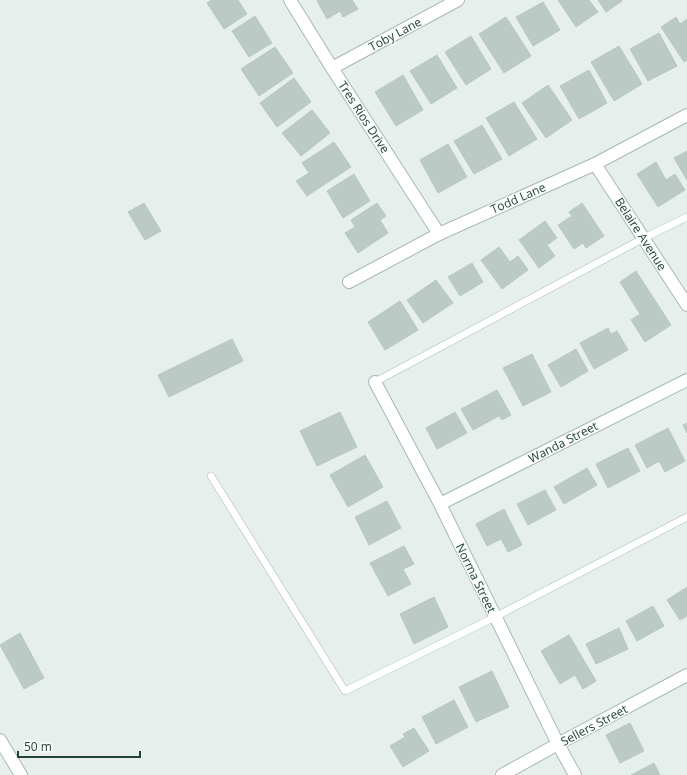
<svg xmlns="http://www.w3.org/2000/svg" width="687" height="775" font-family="'Open Sans',sans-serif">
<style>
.building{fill:#bbcac4;stroke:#b8c9c2}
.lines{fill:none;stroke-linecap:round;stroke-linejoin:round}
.lane-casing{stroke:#a8b8b2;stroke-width:8}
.street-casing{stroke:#a8b8b2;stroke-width:14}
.lane{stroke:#fff;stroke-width:7}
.street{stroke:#fff;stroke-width:12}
.labels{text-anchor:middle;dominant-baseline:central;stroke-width:3;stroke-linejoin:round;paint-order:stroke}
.street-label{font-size:12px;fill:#24423a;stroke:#f7fbf9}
</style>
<rect width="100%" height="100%" fill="#e6efeb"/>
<path class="building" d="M211,0H238L247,14L224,29L207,3Z
M318,0H352L358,9L343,17L340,11L327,19L317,1Z
M558,0H589L598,12L576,27Z
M598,0H621L622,1L606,12Z
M543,2L560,30L533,46L516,17Z
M255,16L272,43L249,57L232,31Z
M506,17L531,56L504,73L479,34Z
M676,17L680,24L687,19V60L684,62L661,27Z
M659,33L677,66L648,81L630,49Z
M471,36L491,69L466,85L445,52Z
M619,46L642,84L614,101L591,62Z
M275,47L293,73L259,96L241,69Z
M437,55L457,88L431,104L410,71Z
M589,70L607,103L579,119L560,86Z
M403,75L423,110L396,126L375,92Z
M294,78L311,102L277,127L260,103Z
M548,85L572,120L546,138L522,103Z
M514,102L537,139L509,156L486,118Z
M312,110L330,133L301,156L282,133Z
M482,125L502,159L474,174L454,141Z
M334,142L351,167L307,196L296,181L309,173L302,163Z
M448,144L467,177L438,193L420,160Z
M687,151V180L674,158Z
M656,162L666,180L675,174L685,190L658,207L637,174Z
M354,174L370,201L343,218L327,191Z
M144,203L161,231L145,240L128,212Z
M377,203L386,216L380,220L388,233L358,253L345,233L355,227L351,220Z
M582,203L604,236L586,248L583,243L574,249L558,225L572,216L569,212Z
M545,221L557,238L547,245L555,256L539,268L519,240Z
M499,247L510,262L518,256L528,270L502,289L481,260Z
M472,263L483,282L460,296L448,277Z
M636,271L671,325L645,342L631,320L640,314L620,282Z
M436,280L453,303L423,323L407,300Z
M400,301L418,330L385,350L368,322Z
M608,328L611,334L617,331L628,350L594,369L580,343Z
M232,339L243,361L169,397L158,375Z
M576,349L588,371L561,387L548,365Z
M532,354L551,392L523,406L503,368Z
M497,390L511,415L502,420L499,416L473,430L461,409Z
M340,412L357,447L317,466L300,431Z
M455,412L467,433L437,449L426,428Z
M687,423V433L683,425Z
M668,428L685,461L665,472L659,461L647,468L635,445Z
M628,448L640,471L608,488L596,464Z
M365,455L383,487L348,507L330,475Z
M587,468L597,485L564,504L554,487Z
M545,490L556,510L528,525L517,504Z
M387,501L401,528L369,545L355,517Z
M504,509L522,545L508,552L501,539L487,546L476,524Z
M404,546L414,564L403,569L411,584L388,596L370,563Z
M687,587V616L680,620L667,600Z
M434,597L448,627L414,644L400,614Z
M653,606L664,626L637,641L626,621Z
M619,628L628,649L596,664L586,644Z
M20,633L44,678L24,689L0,645Z
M569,635L596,681L583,689L575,675L560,684L541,651Z
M492,671L509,707L476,722L459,687Z
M454,700L468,727L436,744L422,717Z
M630,723L644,751L620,763L606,735Z
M414,728L429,751L403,767L390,746L405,737L403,734Z
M654,763L660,775H631Z"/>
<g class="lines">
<g class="lane-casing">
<path id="lane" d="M375,382L644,238L687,217
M211,476L345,691L495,617L687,517"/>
</g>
<g class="street-casing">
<path id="street" d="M290,0L332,68L439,234
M332,68L458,0
M595,164L687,305
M349,282L439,234L595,164L687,115
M375,382L440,504L558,744L575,775
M440,504L687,380
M0,740L21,775
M502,775L558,744L687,675"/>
</g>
<use href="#lane" class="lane"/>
<use href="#street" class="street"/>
</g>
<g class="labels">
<g class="street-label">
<text transform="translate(395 34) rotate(-28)">Toby Lane</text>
<text transform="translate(364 117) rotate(57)">Tres Rios Drive</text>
<text transform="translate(518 198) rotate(-24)">Todd Lane</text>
<text transform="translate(641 234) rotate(57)">Belaire Avenue</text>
<text transform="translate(563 442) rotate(-27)">Wanda Street</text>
<text transform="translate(476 578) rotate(64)">Norma Street</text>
<text transform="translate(594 725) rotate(-28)">Sellers Street</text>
</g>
</g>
<path d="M18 751v6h122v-6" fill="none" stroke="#24423a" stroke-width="2"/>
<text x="24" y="751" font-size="12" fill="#24423a" stroke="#f7fbf9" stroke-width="3" paint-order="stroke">50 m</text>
</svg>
